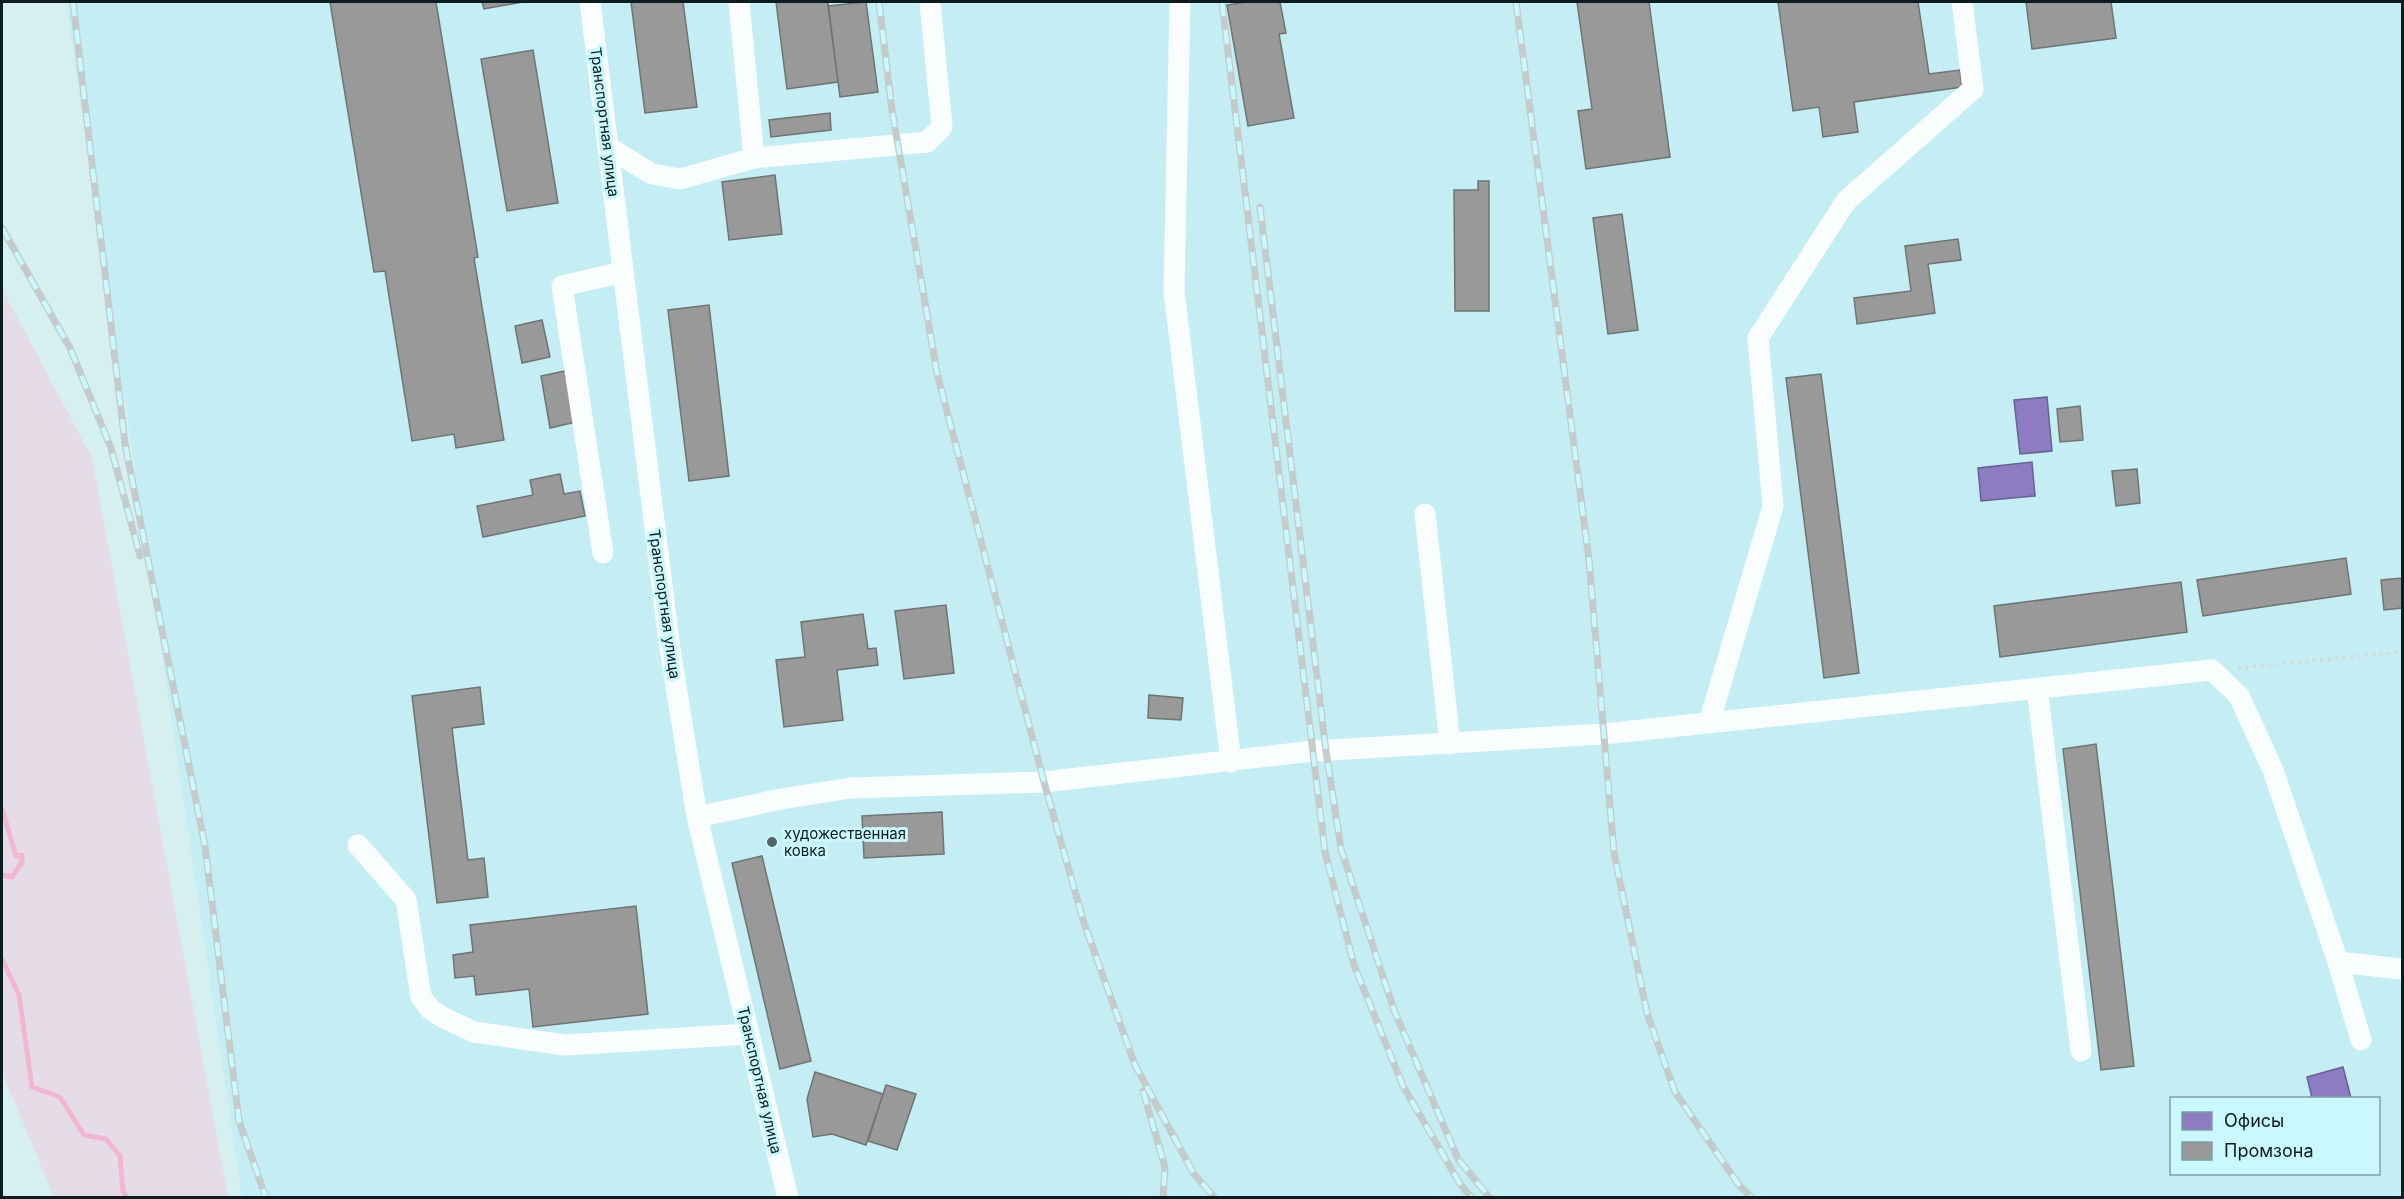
<svg xmlns="http://www.w3.org/2000/svg" width="2404" height="1199" font-family="Inter,sans-serif">
<style>
.built{fill:#c4eef3;fill-rule:evenodd}
.green{fill:#e6dce5}
.offices{fill:#8e7cc3;stroke:#676092;stroke-width:1.5}
.industry{fill:#999;stroke:#6e7474;stroke-width:1.5}
.lines{fill:none;stroke-linecap:round;stroke-linejoin:round}
.stream{stroke:#f1b6d4;stroke-width:5}
.path{stroke:#d2dadb;stroke-width:3;stroke-dasharray:3 4.5;stroke-linecap:butt}
.minor{stroke:#f9fdfd;stroke-width:21}
.rail-casing{stroke:#c4cbcc;stroke-width:7}
.rail{stroke:#caf8fd;stroke-width:4.5;stroke-dasharray:14;stroke-linecap:butt}
.poi-dot{fill:#526668;stroke:#caf8fd;stroke-width:2}
.labels{text-anchor:middle;dominant-baseline:central;stroke-width:6;stroke-linejoin:round;paint-order:stroke}
.street-label{font-size:15px;fill:#0b1d1f;stroke:#caf8fd}
.poi-label{font-size:15px;fill:#0b1d1f;stroke:#caf8fd;text-anchor:start}
</style>
<rect width="100%" height="100%" fill="#d6eff1"/>
<path class="built" d="M66,2H2402V1197H242ZM2172,1098H2378V1174H2172Z"/>
<path class="green" d="M2,289L92,458L228,1197H54L2,1072Z"/>
<path class="offices" d="M2047,397L2052,451L2020,454L2014,400Z
M2032,462L2035,496L1981,501L1978,468Z
M2343,1067L2351,1098H2312L2307,1077Z"/>
<path class="industry" d="M330,2H436L478,257L474,258L504,440L456,448L454,434L412,441L385,271L374,272Z
M482,2H523L484,9Z
M631,2H683L697,107L645,113Z
M776,2H828L838,82L787,89Z
M866,2L878,92L840,97L828,6Z
M1245,2H1280L1286,33L1279,34L1294,118L1248,126L1227,5Z
M1577,2H1649L1670,157L1586,169L1578,111L1592,109Z
M1778,2H1918L1929,74L1960,70L1962,87L1854,102L1858,132L1823,137L1819,107L1793,111Z
M2026,2H2111L2116,38L2032,49Z
M533,50L558,203L507,211L481,59Z
M830,113L831,130L771,137L769,120Z
M775,175L782,234L729,240L722,182Z
M1478,181H1489V311H1455L1454,190H1478Z
M1622,214L1638,330L1608,334L1593,218Z
M1958,239L1961,260L1928,264L1935,313L1857,324L1854,298L1911,291L1905,246Z
M709,305L729,476L689,481L668,310Z
M542,320L550,357L522,363L515,326Z
M565,371L576,422L550,428L541,376Z
M1821,374L1859,673L1824,678L1786,378Z
M2080,406L2083,440L2060,442L2057,409Z
M2137,469L2140,503L2116,506L2112,471Z
M560,474L564,494L580,491L585,516L483,537L477,506L533,495L530,480Z
M2346,558L2351,594L2203,616L2197,580Z
M2402,578V608L2384,610L2381,580Z
M2181,582L2187,632L2000,657L1994,606Z
M946,605L954,673L904,679L895,611Z
M863,614L868,649L876,648L878,665L837,670L843,720L784,727L776,660L805,657L801,622Z
M480,687L484,724L452,728L468,860L484,858L488,897L437,903L412,696Z
M1149,695L1183,698L1181,720L1148,718Z
M2096,744L2134,1066L2101,1070L2063,749Z
M942,812L944,854L864,858L862,816Z
M762,856L811,1061L780,1069L732,863Z
M636,906L648,1014L533,1027L529,989L476,995L474,976L455,978L453,955L473,952L470,925Z
M815,1072L883,1094L866,1145L832,1134L813,1137L807,1099Z
M886,1085L916,1094L897,1150L868,1141Z"/>
<g class="lines">
<path class="stream" d="M2,809L16,856L22,855V862L12,877L2,875
M2,959L19,995L32,1087L60,1097L84,1135L106,1139L120,1156L123,1192L128,1198"/>
<path class="path" d="M2238,668L2402,652"/>
<path class="minor" d="M590,2L669,642L697,817L788,1198
M739,2L754,158
M1180,2L1174,291L1231,762
M608,147L652,174L680,179L754,158L927,142L942,127L930,2
M1425,514L1450,744
M603,553L562,286L623,272
M2037,688L2081,1051
M1709,723L1773,506L1758,338L1846,201L1973,89L1962,2
M697,817L781,799L851,788L1044,782L1313,751L1603,734L2212,670L2239,696L2273,770L2338,962L2361,1040
M358,845L406,900L421,997L431,1010L446,1019L474,1032L565,1045L749,1034
M2338,962L2402,969"/>
<g class="rail-casing">
<path id="rail" d="M73,2L125,444L205,846L239,1121L266,1198
M879,2L892,110L937,373L1044,782L1084,923L1135,1065L1194,1174L1215,1198
M1222,2L1325,852L1354,965L1403,1086L1460,1184L1472,1198
M1516,2L1589,560L1614,853L1647,1013L1675,1092L1739,1185L1752,1198
M1260,207L1326,751L1341,849L1394,1010L1458,1159L1490,1198
M2,228L70,348L111,448L140,556
M1143,1091L1165,1167L1163,1198"/>
</g>
<use href="#rail" class="rail"/>
</g>
<circle class="poi-dot" cx="772" cy="842" r="6"/>
<g class="labels">
<g class="street-label">
<text transform="translate(605 122) rotate(83)">Транспортная улица</text>
<text transform="translate(665 604) rotate(82)">Транспортная улица</text>
<text transform="translate(760 1080) rotate(77)">Транспортная улица</text>
</g>
<g class="poi-label">
<text x="784" y="833">художественная<tspan x="784" dy="17">ковка</tspan></text>
</g>
</g>
<rect width="2404" height="1199" fill="none" stroke="#0b1d1f" stroke-width="6"/>
<rect x="2170" y="1097" width="210" height="78" fill="#caf8fd" stroke="#7ea0a4" stroke-width="1.5"/>
<rect x="2182" y="1112" width="30" height="18" fill="#8e7cc3" stroke="#7ea0a4" stroke-width="1.5"/>
<text x="2224" y="1127" font-size="18" fill="#0b1d1f">Офисы</text>
<rect x="2182" y="1142" width="30" height="18" fill="#999999" stroke="#7ea0a4" stroke-width="1.5"/>
<text x="2224" y="1157" font-size="18" fill="#0b1d1f">Промзона</text>
</svg>
